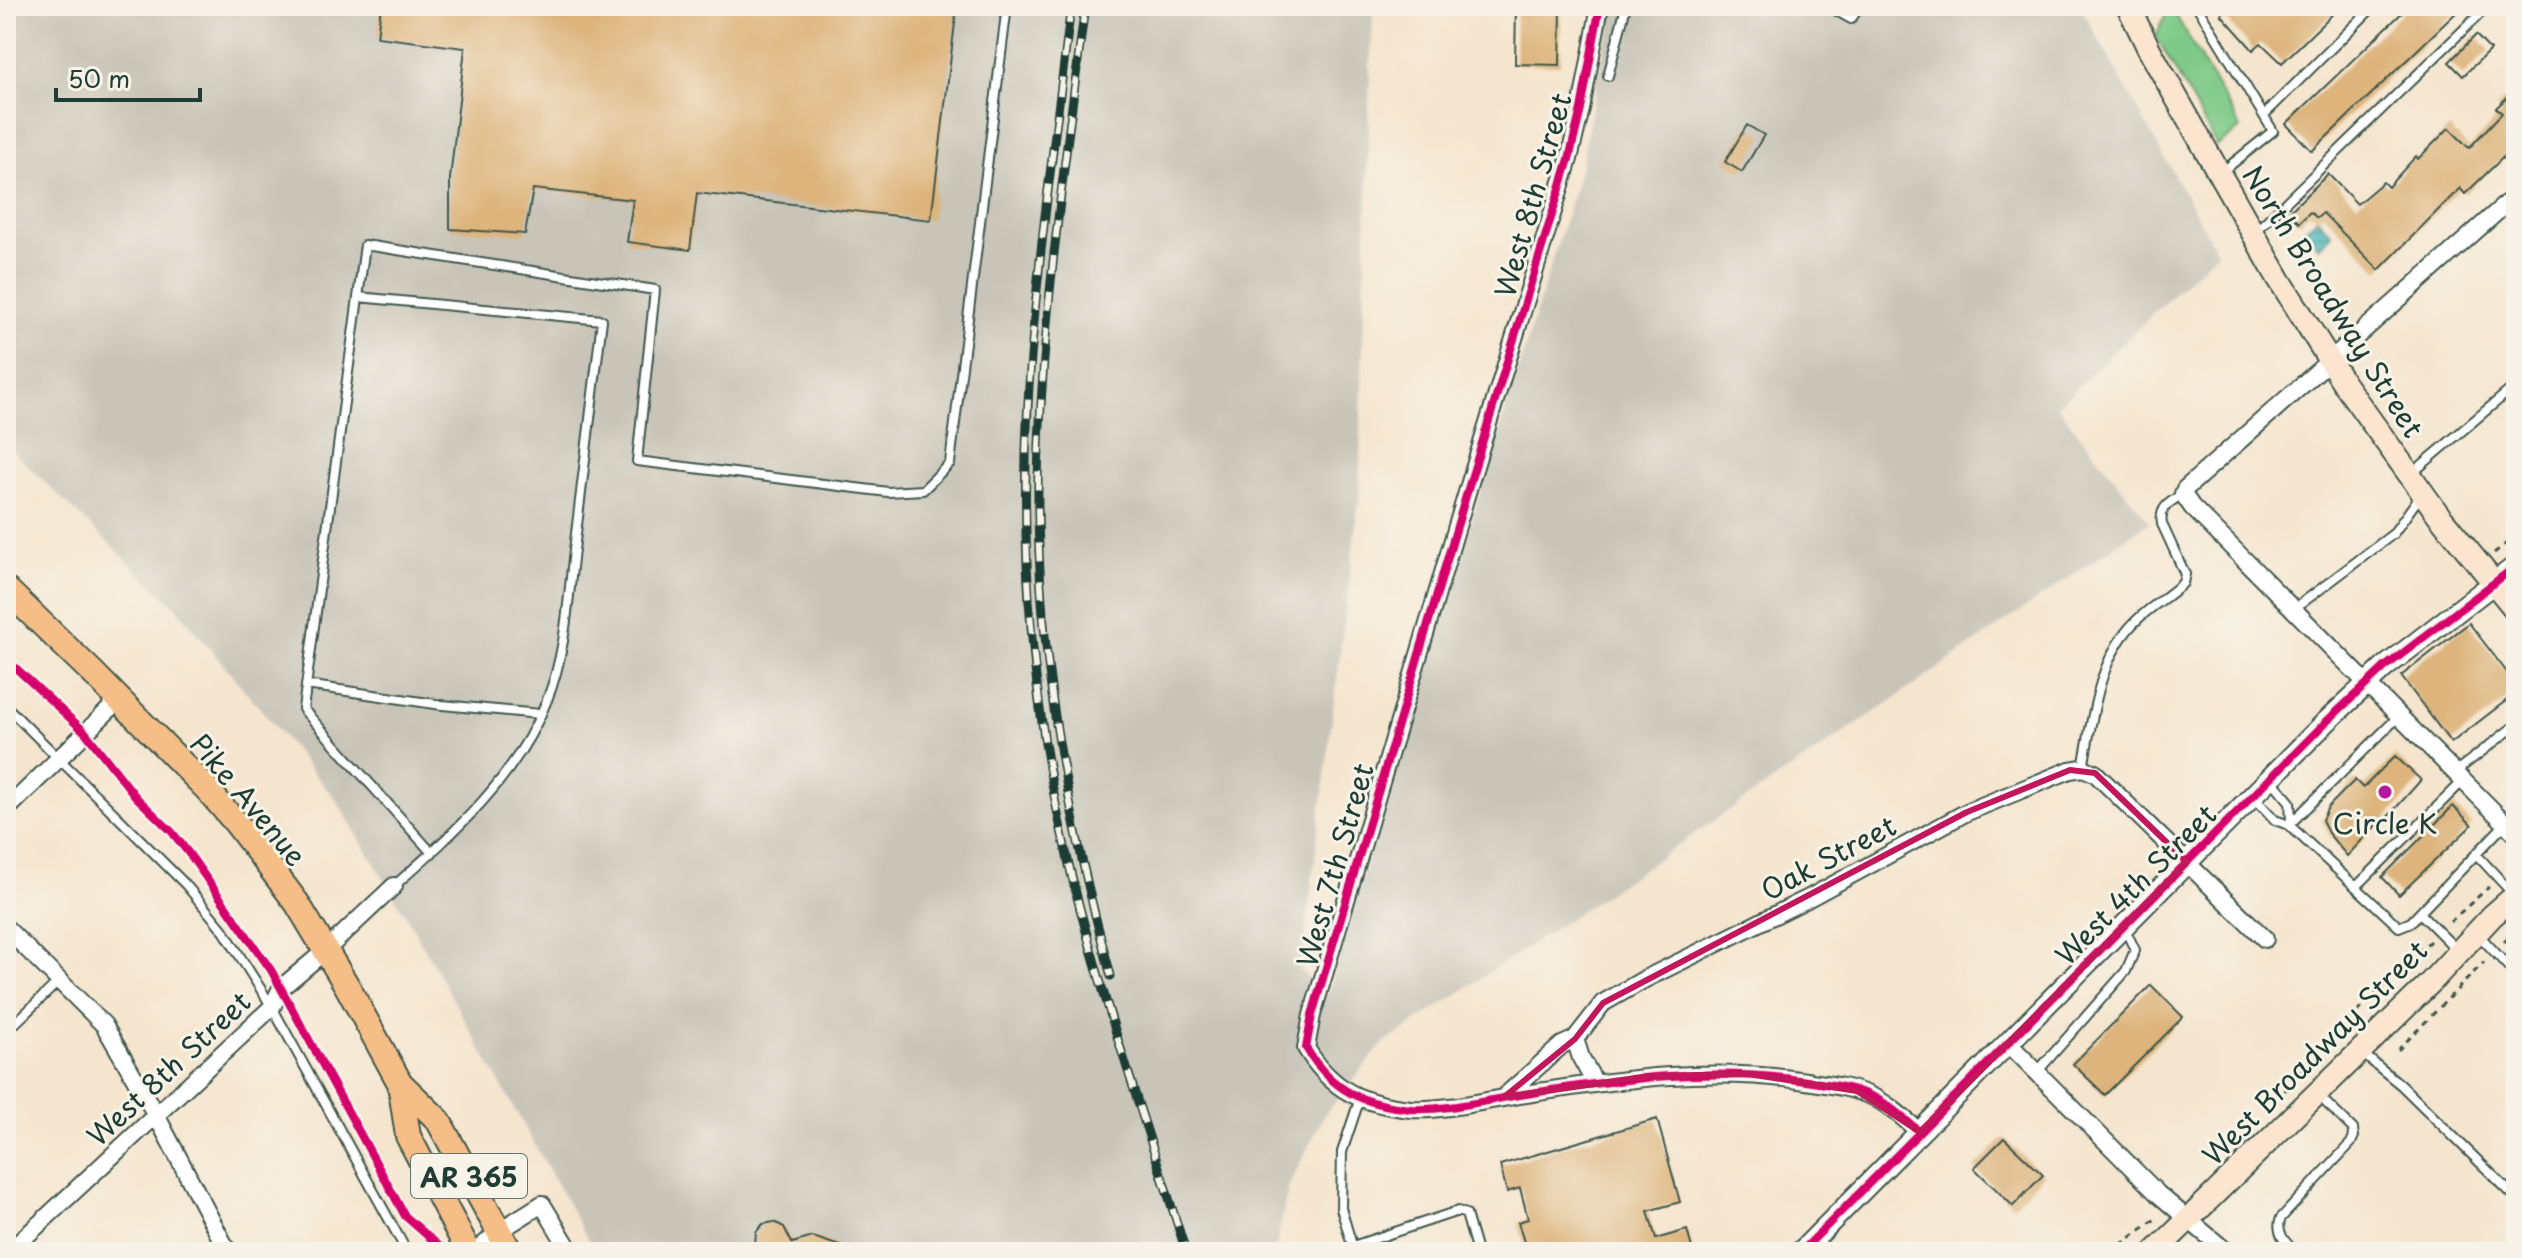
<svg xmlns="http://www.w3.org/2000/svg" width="2522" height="1258" font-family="'Playpen Sans',sans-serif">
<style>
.industrial{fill:#c8c4b8}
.grass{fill:#7fca88;stroke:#4f845e;stroke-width:2}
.water{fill:url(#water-rules);stroke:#2e7674;stroke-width:2}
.building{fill:#ddb47b}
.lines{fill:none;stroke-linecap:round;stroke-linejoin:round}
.service-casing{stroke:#3f564b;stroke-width:12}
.minor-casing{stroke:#3f564b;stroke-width:20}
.tertiary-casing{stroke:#3f564b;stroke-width:24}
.secondary-casing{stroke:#3f564b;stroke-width:26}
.primary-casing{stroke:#3f564b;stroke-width:28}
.path{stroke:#3f564b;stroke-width:3;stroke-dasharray:6 6;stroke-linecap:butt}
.service{stroke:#fff;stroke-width:8}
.minor{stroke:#fff;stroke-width:16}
.tertiary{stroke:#fff;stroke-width:20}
.secondary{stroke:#fbe5cf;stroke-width:22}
.primary{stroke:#f6be87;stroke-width:24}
.rail-casing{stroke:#1f3d34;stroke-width:9}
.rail{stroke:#f7f3e8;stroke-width:6;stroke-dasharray:18;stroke-linecap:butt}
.cycleway-casing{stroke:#f7f3e8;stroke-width:13}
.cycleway{stroke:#d6006c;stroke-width:8}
.marked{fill:none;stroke:#c2185b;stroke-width:6;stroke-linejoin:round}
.poi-dot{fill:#b5179e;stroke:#f7f3e8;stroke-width:3}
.labels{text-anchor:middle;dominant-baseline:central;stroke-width:6;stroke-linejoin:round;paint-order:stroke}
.shield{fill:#f7f3e8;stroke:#60746a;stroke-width:2}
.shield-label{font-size:26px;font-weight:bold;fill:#1f3d34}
.street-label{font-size:28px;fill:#1f3d34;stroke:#f7f3e8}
.poi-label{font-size:28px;fill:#1f3d34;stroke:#f7f3e8}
</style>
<defs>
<pattern id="water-rules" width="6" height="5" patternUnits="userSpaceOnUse" patternTransform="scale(2)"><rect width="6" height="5" fill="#3eb0b5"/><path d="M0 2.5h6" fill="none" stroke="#339094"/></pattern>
</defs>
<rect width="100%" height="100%" fill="#f7f3e8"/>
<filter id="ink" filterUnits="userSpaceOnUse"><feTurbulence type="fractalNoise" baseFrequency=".0125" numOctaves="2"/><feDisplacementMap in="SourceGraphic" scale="16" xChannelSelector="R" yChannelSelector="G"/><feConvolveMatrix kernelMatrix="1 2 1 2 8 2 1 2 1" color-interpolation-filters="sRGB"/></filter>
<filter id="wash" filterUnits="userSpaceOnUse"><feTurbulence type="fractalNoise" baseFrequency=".006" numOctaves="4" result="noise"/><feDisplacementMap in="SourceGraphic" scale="32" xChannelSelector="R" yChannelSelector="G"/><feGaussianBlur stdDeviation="1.8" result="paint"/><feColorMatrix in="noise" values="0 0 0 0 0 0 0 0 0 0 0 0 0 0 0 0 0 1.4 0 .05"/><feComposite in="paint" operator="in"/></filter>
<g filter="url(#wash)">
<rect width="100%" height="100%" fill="#f5e5ce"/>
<path class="industrial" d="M6,6H1374L1370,65L1359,499L1301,971L1328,995L1387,790L1579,175L1612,6H2080L2217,252L2057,406L2149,522L1894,699L1382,1045L1324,1115L1288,1187L1275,1252H595L408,919L337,801L175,606L6,445Z"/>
<path class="grass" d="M2168,10L2175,14L2241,128L2217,146L2156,36Z"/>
<path class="water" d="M2317,218L2332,234L2319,247L2303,232Z"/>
<g id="blocks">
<path class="building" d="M381,6H957L931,220L697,193L690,250L627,242L633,200L533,189L525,234L450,229V179L465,48L377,37Z
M1516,6H1561L1560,65L1515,64Z
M2228,6H2341L2282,63L2261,43L2253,50L2221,14Z
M2409,6H2463L2312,151L2286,124Z
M2476,35L2490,50L2463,76L2449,62Z
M2516,89V145L2465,194L2460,188L2379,270L2323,213L2317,218L2310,212L2299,223L2289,212L2328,174L2357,204L2383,182L2388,187L2416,156L2418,159L2449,128L2469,148L2502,113L2496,108Z
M1747,125L1764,135L1742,172L1725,162Z
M2469,623L2516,684V693L2451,743L2401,676Z
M2395,756L2421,780L2385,820L2383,818L2347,856L2328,833L2322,820L2328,807L2355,780L2363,788Z
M2453,806L2472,825L2399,895L2382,877Z
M2151,985L2183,1017L2105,1095L2073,1064Z
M1657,1119L1680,1202L1648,1211L1656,1239L1687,1230L1693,1252H1527L1518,1222L1528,1219L1520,1188L1507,1192L1500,1165Z
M2004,1138L2043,1175L2013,1206L1974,1168Z
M774,1222L784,1227L792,1243L813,1237L849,1249L848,1252H759L755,1244L756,1232L763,1224Z"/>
</g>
</g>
<g filter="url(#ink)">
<use href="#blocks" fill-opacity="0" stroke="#3f564b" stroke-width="2"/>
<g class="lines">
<g class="service-casing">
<path id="service" d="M1828,6L1851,19L1860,6
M2197,6L2273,131L2222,172
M1608,76L1626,6
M2264,115L2374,6
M2256,231L2488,6
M358,297L602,320C593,397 583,473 574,550C568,599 566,653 547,700C517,777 455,832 394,886
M2410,475L2516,385
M2294,609L2393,534L2420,496
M306,685L442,705L540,714
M6,706L186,885L224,931L272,1007L407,1252
M2083,768C2093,716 2098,655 2139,618C2153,605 2169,596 2183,583L2185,574L2162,524C2159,507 2170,502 2183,494
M2455,772L2516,725
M2270,778L2290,802L2291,821
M2253,796L2275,820L2289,825L2399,927L2411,922L2505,824
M2289,825L2399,716
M432,853L303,709L365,245L655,290L637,461L888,492L923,490L950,463L1007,6
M2476,854L2514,895
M2356,887L2463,781
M2420,913L2458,951
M2477,933L2516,975
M6,1032L59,981
M2363,1054L2401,1085L2516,1198
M2037,1072L2126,971L2135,950L2124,927
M1353,1246L1458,1211L1466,1214L1477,1252
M1354,1252L1341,1208L1342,1152L1360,1098
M2295,1252C2285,1242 2275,1232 2281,1218L2351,1143L2354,1136L2353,1129L2319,1096"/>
</g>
<g class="minor-casing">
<path id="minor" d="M1600,6L1581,109L1569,159L1471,479L1312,1015L1306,1048C1332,1091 1362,1104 1411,1109C1446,1111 1492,1099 1526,1094C1620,1079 1711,1066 1806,1081C1827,1084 1851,1087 1871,1096C1889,1104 1904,1119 1920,1132
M2516,195L2185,489L2183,494L2192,507L2516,834
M6,810L119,700
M6,928L104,1025L156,1115L228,1252
M1575,1039L1581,1058L1595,1083
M2008,1043L2158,1194L2227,1252
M1504,1097L1562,1045L1575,1039L1603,1003L1645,979L1807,899L1967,812L2070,770L2083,768L2095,773L2265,939
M9,1252L272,1007L281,988L326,950L394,886
M476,1252L499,1231L542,1204L571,1252"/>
</g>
<g class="tertiary-casing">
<path id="tertiary" d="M1801,1252L2326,722L2385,667L2516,566"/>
</g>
<g class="secondary-casing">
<path id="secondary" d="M2128,6L2150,51L2279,279L2345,385L2438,514L2516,610
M2155,1252L2430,983L2492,916L2516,895"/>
</g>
<g class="primary-casing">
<path id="primary" d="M6,589L93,673L207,789L237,824L297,903L347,986L400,1083L438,1120L510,1252
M400,1083L408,1136L469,1252"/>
</g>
<path class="path" d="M2494,553L2516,536
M2450,922L2489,887
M2504,942L2516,931
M2398,1050L2484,962
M2269,1109L2320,1049L2430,941
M2111,1252L2158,1217"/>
<use href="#service" class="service"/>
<use href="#minor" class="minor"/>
<use href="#tertiary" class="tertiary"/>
<use href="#secondary" class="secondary"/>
<use href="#primary" class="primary"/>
<g class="rail-casing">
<path id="rail" d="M1071,6C1056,132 1037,259 1029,386C1020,525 1029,669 1056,805C1086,957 1140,1104 1186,1252
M1085,6C1065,164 1041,322 1038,481C1036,650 1067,814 1111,976"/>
</g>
<use href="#rail" class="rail"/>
<g class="cycleway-casing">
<path id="cycleway" d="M1600,6L1581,109L1569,159L1471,479L1312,1015L1306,1048C1332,1091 1362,1104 1411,1109C1446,1111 1492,1099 1526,1094C1620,1079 1711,1066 1806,1081C1827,1084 1851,1087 1871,1096C1889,1104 1904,1119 1920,1132
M6,659L85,732L136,797L172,832L190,855L271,970L405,1216L446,1252
M1801,1252L2326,722L2385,667L2516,566"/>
</g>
<use href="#cycleway" class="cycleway"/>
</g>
</g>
<path class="marked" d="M2070,770L2095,773L2187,862L1920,1132L1857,1091L1749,1074L1650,1076L1504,1097L1575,1039L1603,1003L1967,812Z"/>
<circle class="poi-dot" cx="2385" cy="792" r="8"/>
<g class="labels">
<rect class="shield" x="411" y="1154" width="116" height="44" rx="6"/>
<g class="shield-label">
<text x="469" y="1176">AR 365</text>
</g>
<g class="street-label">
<text transform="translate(1532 195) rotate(-74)">West 8th Street</text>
<text transform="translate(2334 301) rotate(58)">North Broadway Street</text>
<text transform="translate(249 799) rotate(50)">Pike Avenue</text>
<text transform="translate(1828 857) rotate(-28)">Oak Street</text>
<text transform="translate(1334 865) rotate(-74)">West 7th Street</text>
<text transform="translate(2135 884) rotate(-45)">West 4th Street</text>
<text transform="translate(2314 1052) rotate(-45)">West Broadway Street</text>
<text transform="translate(168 1068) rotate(-43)">West 8th Street</text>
</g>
<g class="poi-label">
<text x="2385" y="822">Circle K</text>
</g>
</g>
<rect width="2522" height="1258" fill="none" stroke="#f7f3e8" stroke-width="32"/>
<path d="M56 88v12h144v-12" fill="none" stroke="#1f3d34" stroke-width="4"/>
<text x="68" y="88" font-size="24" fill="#1f3d34" stroke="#f7f3e8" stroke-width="6" paint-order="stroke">50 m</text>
</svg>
